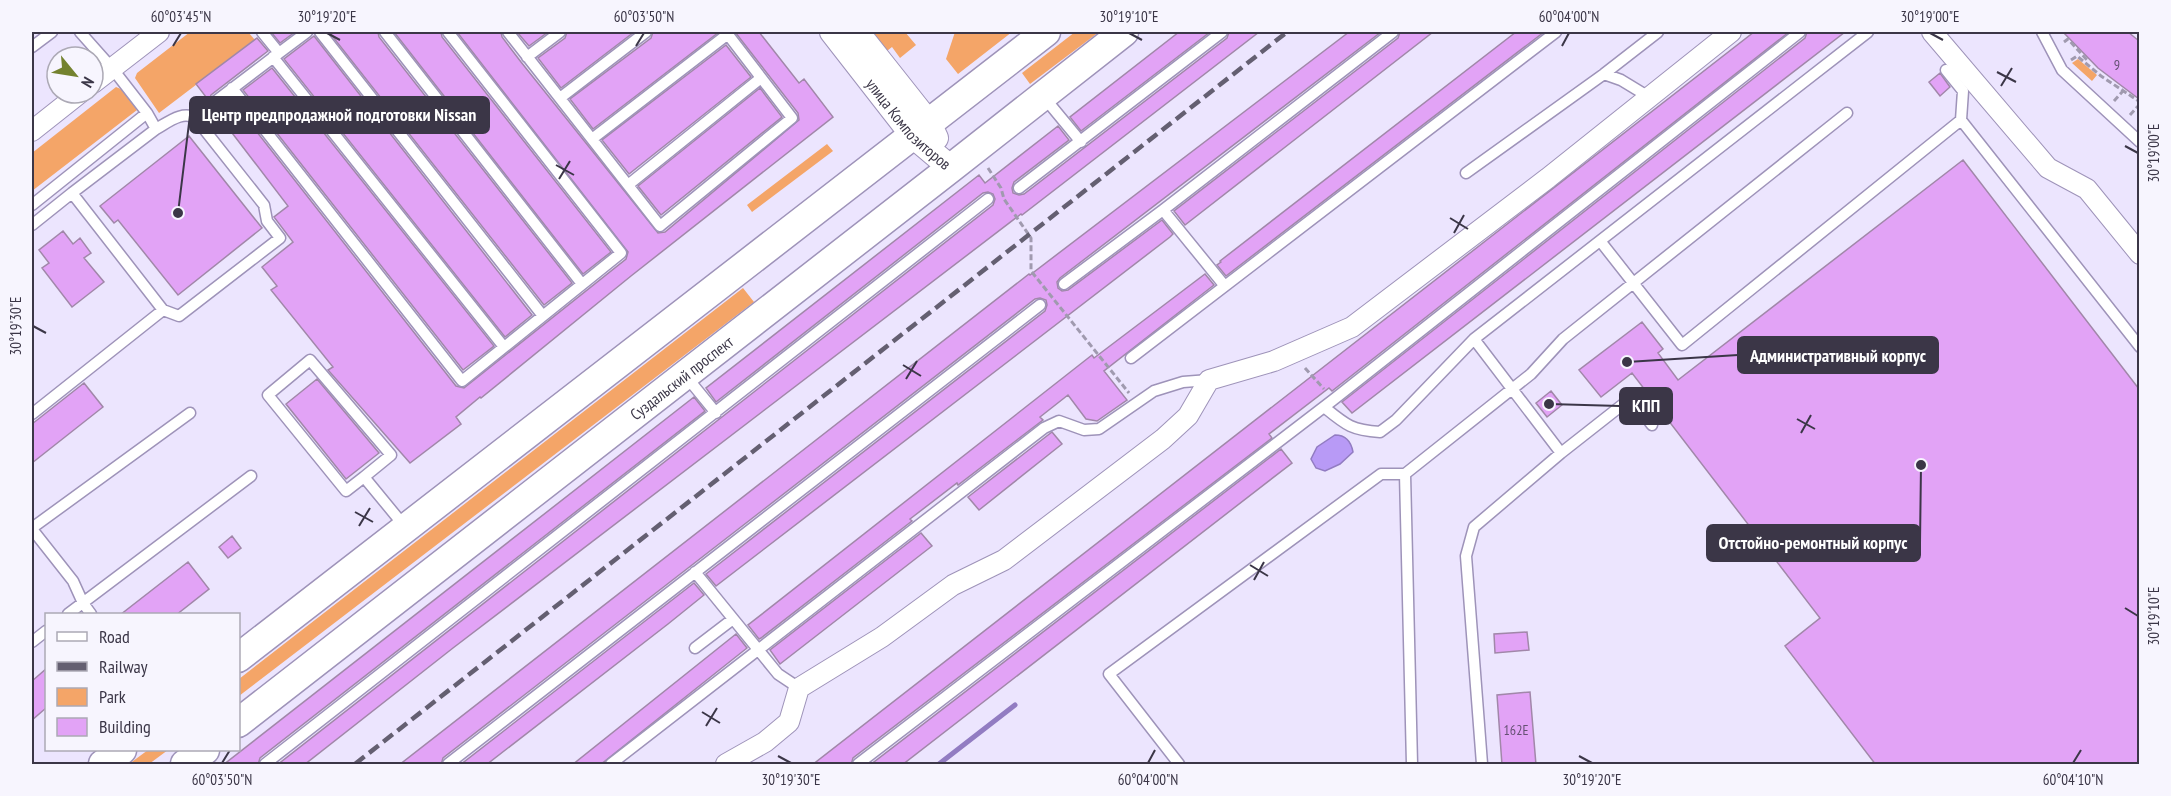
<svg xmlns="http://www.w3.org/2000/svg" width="2171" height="796" font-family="'PT Sans Narrow',sans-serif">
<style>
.green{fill:#f4a568}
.water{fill:#b89af6;stroke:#927cc2;stroke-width:1.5}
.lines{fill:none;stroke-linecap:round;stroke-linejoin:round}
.stream{stroke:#927cc2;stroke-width:5}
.building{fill:#e2a3f6;stroke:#a187a9;stroke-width:1.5}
.service-casing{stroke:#9e93b9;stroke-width:13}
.minor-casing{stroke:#9e93b9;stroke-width:22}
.tertiary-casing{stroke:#9e93b9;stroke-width:26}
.secondary-casing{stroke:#9e93b9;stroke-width:31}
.path{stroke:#a09aaf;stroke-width:3;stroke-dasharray:6 3;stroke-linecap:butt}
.service{stroke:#fff;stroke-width:10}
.minor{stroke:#fff;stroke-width:20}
.tertiary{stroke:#fff;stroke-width:24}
.secondary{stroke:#fff;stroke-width:28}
.rail{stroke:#645f71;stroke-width:4.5;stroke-dasharray:12 6;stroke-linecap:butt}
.ticks{fill:none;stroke:#3b3647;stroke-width:2}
.labels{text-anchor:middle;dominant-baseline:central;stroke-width:4.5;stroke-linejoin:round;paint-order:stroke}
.number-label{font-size:14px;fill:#655173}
.street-label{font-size:16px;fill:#3b3647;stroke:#f7f5fe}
.leader{fill:none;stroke:#3b3647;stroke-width:2}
.callout-dot{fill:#3b3647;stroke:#f7f5fe;stroke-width:2}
.callout{fill:#3b3647;stroke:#3b3647;stroke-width:2}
.callout-label{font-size:18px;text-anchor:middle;font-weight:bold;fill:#fff}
.neatline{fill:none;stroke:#3b3647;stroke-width:2}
.ticks-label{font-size:15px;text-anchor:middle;fill:#3b3647}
</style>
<rect width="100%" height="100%" fill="#ece5fe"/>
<path class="green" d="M190,32H248L255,40L159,113L135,78L137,73Z
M865,32H905L916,45L900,58L892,47L883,54Z
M955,32H1012L958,74L946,59Z
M1075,32H1099L1030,84L1022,73Z
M2078,59L2097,75L2092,81L2072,63Z
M116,87C126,90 132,102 137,110L32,191V153Z
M827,144L833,151L752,212L747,205Z
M743,288L754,302L239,696V679Z
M148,750H168L149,764H129Z"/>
<path class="water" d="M1335,435C1346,435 1351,441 1353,452L1340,464L1325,471L1316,468L1311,459L1317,447Z"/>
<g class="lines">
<path class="stream" d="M939,764L1015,705"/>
</g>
<path class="building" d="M271,32H295L280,43Z
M329,32H378L379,37L572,283L544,305Z
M394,32H441L442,37L611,252L583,274Z
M457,32H501L502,37L521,62L658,233L665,232L799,120L798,113L735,32H759L799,83L804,79L833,117L631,276L481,398L480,397L456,417L461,424L410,463L328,370L333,367L271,290L277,286L262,267L293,242L274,217L288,206L213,108L220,107L231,99L456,386L464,388L626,259L628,252Z
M517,32H548L529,46Z
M567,32H634L561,88L538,58L565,38Z
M653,32H719L593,129L570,99L651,38Z
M1179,32H1210L1081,131L1070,117Z
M1229,32H1259L1022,215L1021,214L453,648L304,765H277L993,205L995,199L993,194L988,192L983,193L716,402L706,388L979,175L985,183L1058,126L1069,140L1014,182L1012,188L1013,193L1019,195L1024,194L1227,38Z
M1349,32H1381L1060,278L1057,282L1058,288L1062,291L1068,290L1162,220L1173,234L1170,237L716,586L706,574L1045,311L1047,305L1046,300L1040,298L1035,299L443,758L441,765H399L1029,274L1030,275Z
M1400,32H1433L1185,225L1174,211L1398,38Z
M1516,32H1544L1226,276L1217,265L1221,262L1220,261Z
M1754,32H1789L1332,391L1329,388L1269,434L1272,438L853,758L851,765H812Z
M1807,32H1845L1352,413L1342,402L1805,38Z
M2063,32H2128L2139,41V99L2098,68Z
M314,36L532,315L505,337L284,59Z
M257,38L268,51L211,95L209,101L196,84Z
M726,45L751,77L629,174L602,140Z
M272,68L494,346L463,370L243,90Z
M1940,73L1950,87L1940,96L1929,82Z
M760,88L782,117L661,215L638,186Z
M189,136L262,228L178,295L118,220L114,223L100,206Z
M1963,160L2139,389V765H1876L1785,646L1820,618L1632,373L1601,397L1579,370L1642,322L1663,349L1658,353L1678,380Z
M63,231L73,244L80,238L91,253L84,258L104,282L72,307L42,268L49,263L39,250Z
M1205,274L1214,285L1104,371L1127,400L1097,421L1086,419L1068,395L1040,417L1043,420L958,485L957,483L910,519L912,521L761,638L759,639L748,625L1092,355L1094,358Z
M317,379L379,453L346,479L286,404Z
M84,383L103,407L32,463V424Z
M1551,391L1562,405L1547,417L1536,403Z
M694,397L705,411L260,758L258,765H223Z
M1052,432L1062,444L979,510L968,497Z
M1281,449L1292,463L902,765H870Z
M921,533L932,546L780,664L770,650Z
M232,536L241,548L228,558L219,547Z
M188,562L209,589L176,615H120Z
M694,583L704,595L668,624L486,765H460Z
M1527,632L1529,650L1495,653L1494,634Z
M736,634L747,648L600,765H572Z
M46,669V708L32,720V681Z
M1530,692L1536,765H1502L1497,695Z"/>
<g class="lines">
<g class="service-casing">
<path id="service" d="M80,32L112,68L147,113L156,129L72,193L163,310L179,316L280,238L267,221L264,205L196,119C184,109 167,123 156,129
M320,32L543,316
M385,32L582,284
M508,32L660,226L792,118L726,32
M2042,32L2062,70L2140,142
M32,47L52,32
M279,53L307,32
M273,57L504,347
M527,57L560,32
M1946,70L1963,91L1961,120
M1604,74L1658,32
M232,88L462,381L621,253L448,32
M1043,96L1081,142
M560,98L646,32
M216,101L279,53L262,32
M592,139L728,34
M1466,173L1604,74L1621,80L1649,97
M628,185L761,78
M1019,188L1222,32
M32,205L147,113
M1163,210L1224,285
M32,225L72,193
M1601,242L1682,345L1961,120L2140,347
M1064,284L1163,210L1393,32
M1474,339L1561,453
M1131,358L1556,32
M685,375L716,413
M1324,407C1346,425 1351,430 1380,432L1396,420L1474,339L1868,32
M32,414L163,310
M1405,474L1412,764
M364,477L346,491L268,395L310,360L391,455L364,477L406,528
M32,528L190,413
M32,529L73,581L83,603L91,614
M695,572L778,674L799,688
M68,614L251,476
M32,642L46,631
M695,648L733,619
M265,764L988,199
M448,764L1040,305
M611,764L1044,428L1059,421L1084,430L1099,429L1154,391L1183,382L1209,380
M858,764L1333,400L1800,32
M1179,764L1109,674L1381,474H1405L1531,374L1563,339L1847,113
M1482,764L1466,556L1474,527L1561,453L1631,398L1652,425"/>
</g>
<g class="minor-casing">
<path id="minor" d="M1932,32L2048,168L2087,189L2140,254
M93,83L159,32
M32,131L80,93
M726,764L765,742L789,722L799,688L882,637L953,585L1004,560L1163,439L1188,416L1209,380L1274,361L1352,327L1548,178L1731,32"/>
</g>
<g class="tertiary-casing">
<g id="tertiary">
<path id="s1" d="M832,32L913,136L951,168"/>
<path d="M857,32L929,123L936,138"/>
</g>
</g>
<g class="secondary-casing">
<g id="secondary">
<path d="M238,658L1046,32"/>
<path id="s2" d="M238,723L951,168L1124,32"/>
<path d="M103,764L122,750"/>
<path d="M185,764L205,750"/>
</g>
</g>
<path class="path" d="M2064,42L2068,39L2087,60
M2071,60L2077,56L2101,76L2140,102
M2114,101L2123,91
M2130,115L2140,104
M988,168L1001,188L1004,199L1031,238V271L1129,393
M1305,368L1324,389"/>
<use href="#service" class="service"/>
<use href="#minor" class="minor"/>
<use href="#tertiary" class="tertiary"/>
<use href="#secondary" class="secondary"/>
<path class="rail" d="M355,764L1287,32"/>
</g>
<path class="ticks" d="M327,33L340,40M1129,33L1142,40M1930,33L1943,40M173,46L181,33M636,46L644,33M1562,46L1569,33M1997,72L2016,82M2001,86L2012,68M2125,146L2138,153M556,165L574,175M559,179L570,161M1450,218L1468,229M1454,233L1464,215M33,326L46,333M903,365L921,376M906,379L917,361M1797,419L1815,429M1801,433L1811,415M355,512L373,522M359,526L370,508M1250,565L1268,576M1254,580L1264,562M2125,608L2138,616M702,712L720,723M706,726L717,708M778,756L791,763M1579,756L1592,763M222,763L230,750M1148,763L1155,750M2073,763L2081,750"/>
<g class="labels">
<g class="number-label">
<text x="2117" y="65">9</text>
<text x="1516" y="730">162Е</text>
</g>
<g class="street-label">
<text stroke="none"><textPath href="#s1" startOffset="120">улица Композиторов</textPath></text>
<text stroke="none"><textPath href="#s2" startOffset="562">Суздальский проспект</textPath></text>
</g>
</g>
<path class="leader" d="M178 213L190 115M1627 362L1738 355M1549 404L1620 406M1921 465L1920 543"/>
<g class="callout-dot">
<circle cx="178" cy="213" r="6"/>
<circle cx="1627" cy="362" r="6"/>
<circle cx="1549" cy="404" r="6"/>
<circle cx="1921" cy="465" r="6"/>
</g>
<g class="callout">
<rect x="190" y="97" width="299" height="36" rx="6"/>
<rect x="1738" y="337" width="200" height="36" rx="6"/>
<rect x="1620" y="388" width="52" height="36" rx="6"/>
<rect x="1707" y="525" width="213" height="36" rx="6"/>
</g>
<g class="callout-label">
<text x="339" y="121">Центр предпродажной подготовки Nissan</text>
<text x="1838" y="362">Административный корпус</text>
<text x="1646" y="412">КПП</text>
<text x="1813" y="549">Отстойно-ремонтный корпус</text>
</g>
<rect width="2171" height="796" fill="none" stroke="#f7f5fe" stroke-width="66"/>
<rect x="45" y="613" width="195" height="138" fill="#f7f5fe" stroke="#aca9b5" stroke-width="1.5"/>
<rect x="57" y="632" width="30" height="9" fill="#ffffff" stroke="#aca9b5" stroke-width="1.5"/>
<text x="99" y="643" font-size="18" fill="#3b3647">Road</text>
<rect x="57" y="662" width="30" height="9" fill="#645f71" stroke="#aca9b5" stroke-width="1.5"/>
<text x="99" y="673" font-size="18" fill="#3b3647">Railway</text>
<rect x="57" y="688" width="30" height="18" fill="#f4a568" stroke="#aca9b5" stroke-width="1.5"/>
<text x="99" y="703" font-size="18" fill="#3b3647">Park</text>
<rect x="57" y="718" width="30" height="18" fill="#e2a3f6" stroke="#aca9b5" stroke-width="1.5"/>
<text x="99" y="733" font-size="18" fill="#3b3647">Building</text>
<g transform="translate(75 75) rotate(120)"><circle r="28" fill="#f7f5fe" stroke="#aca9b5" stroke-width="1.5"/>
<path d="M0-4.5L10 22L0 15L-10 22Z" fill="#74822f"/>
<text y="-9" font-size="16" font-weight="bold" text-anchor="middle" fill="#3b3647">N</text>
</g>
<rect x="33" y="33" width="2105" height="730" class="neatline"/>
<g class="ticks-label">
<text x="181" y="22">60°03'45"N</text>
<text x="327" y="22">30°19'20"E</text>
<text x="644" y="22">60°03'50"N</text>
<text x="1129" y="22">30°19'10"E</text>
<text x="1569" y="22">60°04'00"N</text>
<text x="1930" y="22">30°19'00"E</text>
<text transform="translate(2154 153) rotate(-90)" y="5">30°19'00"E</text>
<text transform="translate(16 326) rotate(-90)" y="5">30°19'30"E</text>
<text transform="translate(2154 616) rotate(-90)" y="5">30°19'10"E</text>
<text x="222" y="785">60°03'50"N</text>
<text x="791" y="785">30°19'30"E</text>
<text x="1148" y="785">60°04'00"N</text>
<text x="1592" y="785">30°19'20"E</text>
<text x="2073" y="785">60°04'10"N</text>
</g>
</svg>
